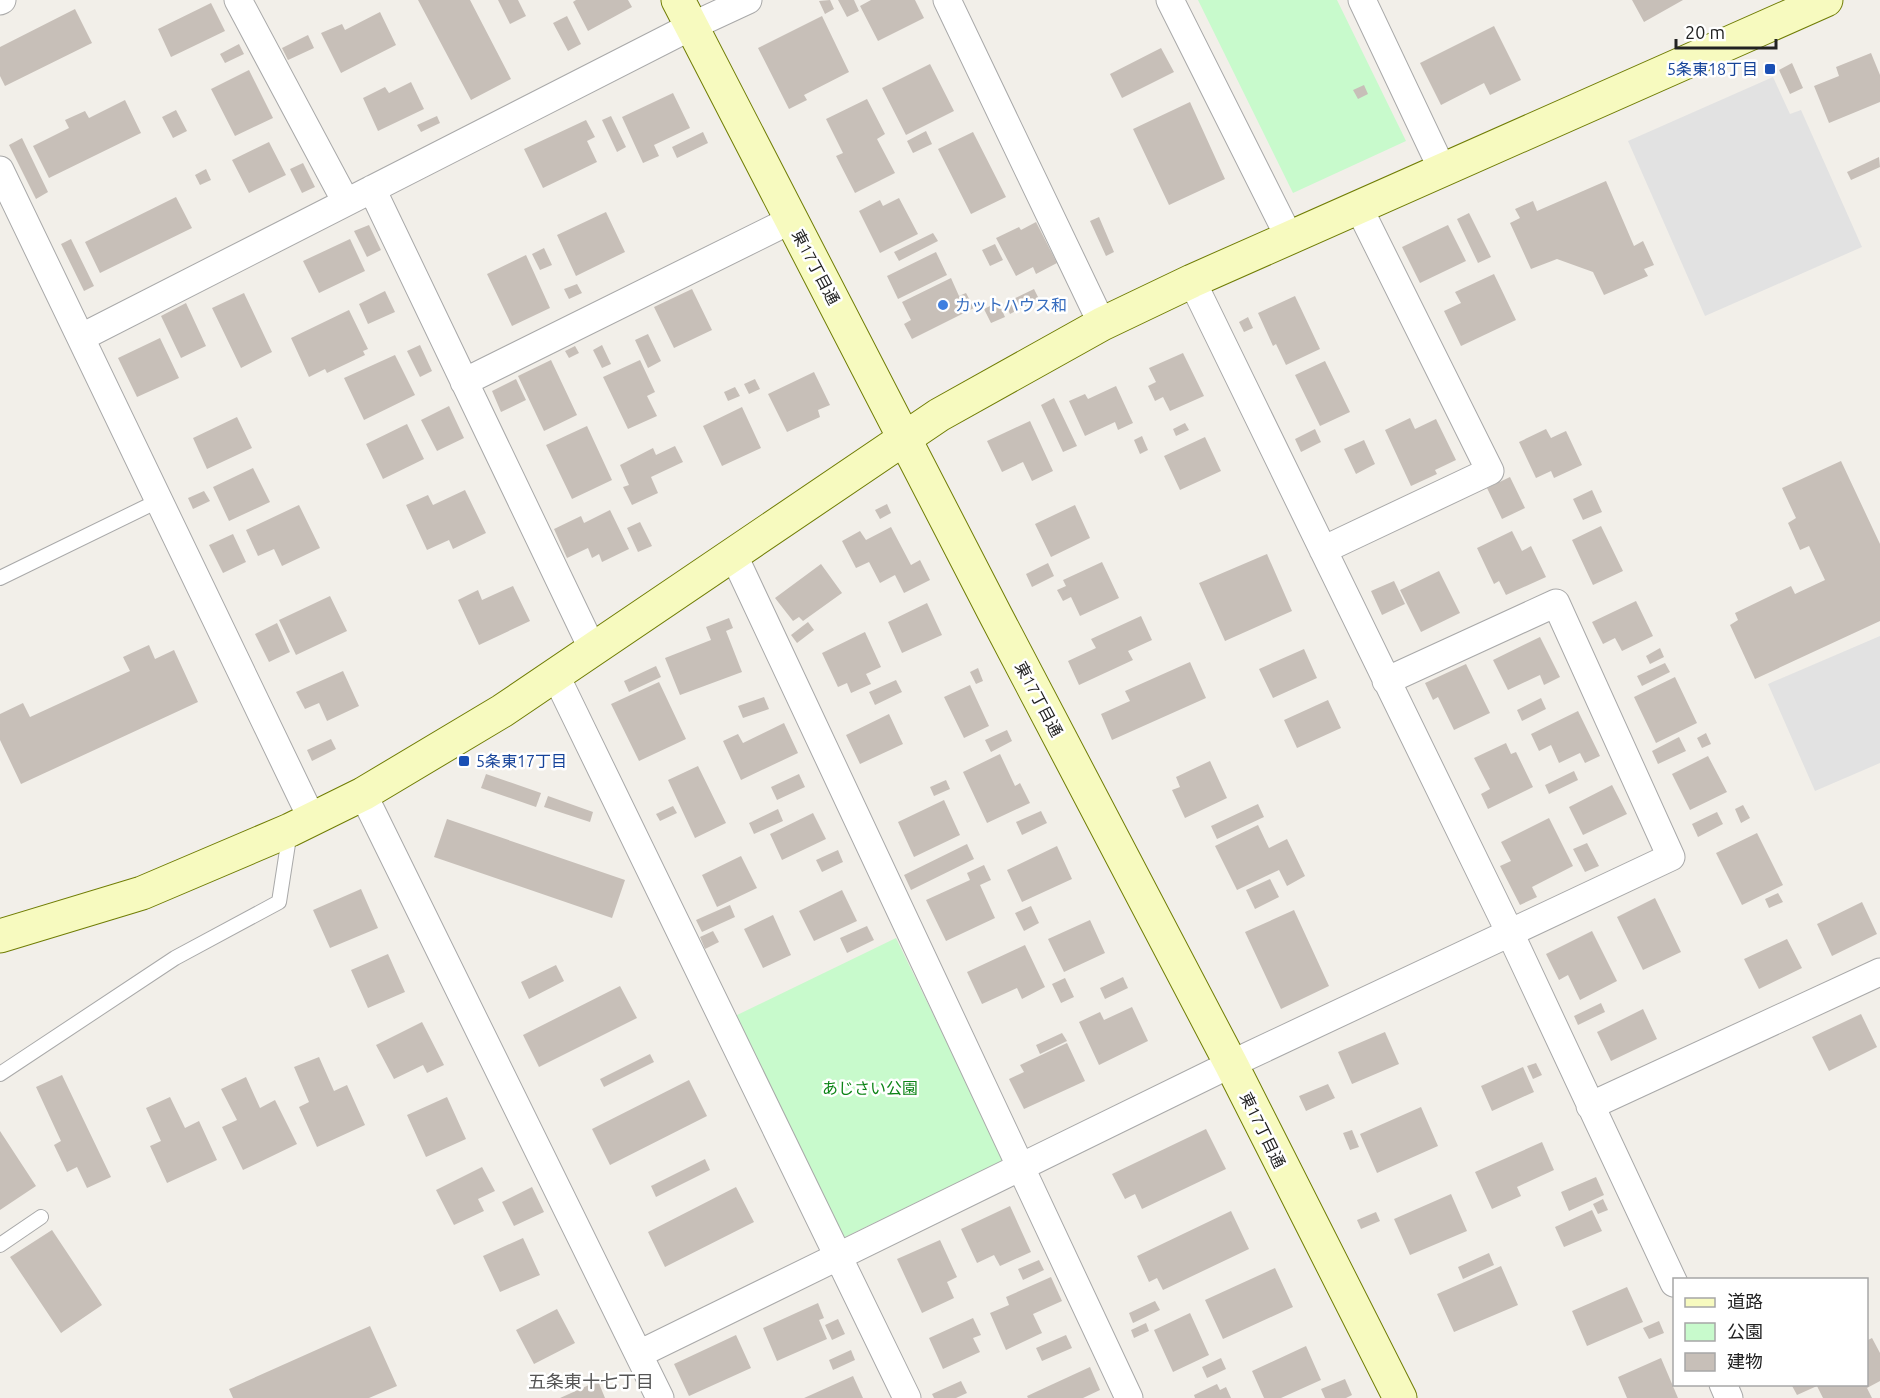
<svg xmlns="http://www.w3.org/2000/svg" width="1880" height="1398" font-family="Ubuntu,'Noto Sans JP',sans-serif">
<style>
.park{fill:#c8facc}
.parking{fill:#e2e2e2}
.building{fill:#c7bfb8}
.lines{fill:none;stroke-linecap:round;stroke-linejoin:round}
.lane-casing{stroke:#a9a9a9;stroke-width:16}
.street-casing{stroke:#a9a9a9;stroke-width:29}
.secondary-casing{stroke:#707d05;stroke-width:35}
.lane{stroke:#fff;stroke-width:14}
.street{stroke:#fff;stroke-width:27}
.secondary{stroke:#f7fabf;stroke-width:33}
.transit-dot{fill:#1a4fb4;stroke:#fff;stroke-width:2}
.shop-dot{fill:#3f7fe0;stroke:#fff;stroke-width:2}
.labels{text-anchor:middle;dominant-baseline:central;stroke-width:5;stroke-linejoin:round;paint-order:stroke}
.transit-label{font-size:16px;fill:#164399;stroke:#fff;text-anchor:end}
.street-label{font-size:16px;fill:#222;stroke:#fff}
.shop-label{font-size:16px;fill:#366cbe;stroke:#fff;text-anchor:start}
.park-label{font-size:16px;fill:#0c8416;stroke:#fff}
.neighbourhood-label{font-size:18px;fill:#555;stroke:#fff}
</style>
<rect width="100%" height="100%" fill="#f2efe9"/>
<path class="park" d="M1198,0H1337L1406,141L1293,193Z
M896,938L1004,1160L843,1238L735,1016Z"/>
<path class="parking" d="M1773,77L1790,114L1801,110L1862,247L1705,316L1628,141Z
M1880,636V763L1815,791L1768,684Z"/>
<path class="building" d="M418,0H470L511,79L471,100Z
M498,0H518L526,16L510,24Z
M576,0H628L632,7L588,31L573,2Z
M830,0L834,9L825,14L819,1Z
M838,0H854L859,11L847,17Z
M871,0H915L924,18L878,41L860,6Z
M1632,0H1683L1644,22Z
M211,3L225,31L171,57L158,29Z
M75,9L92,43L5,86L0,76V47Z
M380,12L396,45L341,73L321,33L342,24L345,30Z
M567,16L581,44L568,51L553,23Z
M822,16L849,72L804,95L807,100L789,109L758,48Z
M1494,26L1521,80L1490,95L1484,83L1441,105L1420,63Z
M308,35L314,48L288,60L282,48Z
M239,44L244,54L225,63L220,54Z
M1161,48L1174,72L1122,98L1110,74Z
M1871,53L1880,75V102L1829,123L1814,86L1839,76L1836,67Z
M1792,63L1803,88L1790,94L1779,70Z
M930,64L954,111L906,135L882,88Z
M249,70L273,118L235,136L211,89Z
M411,82L424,109L378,131L363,98L385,87L389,93Z
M1364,85L1368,94L1358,99L1353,90Z
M673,93L690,128L654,145L659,156L643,163L622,117Z
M867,99L885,134L877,139L895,173L855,193L836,156L843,153L826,119Z
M125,100L141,133L49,178L33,146L69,128L65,120L85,111L89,118Z
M1190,102L1225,179L1169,205L1133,129Z
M176,110L187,131L173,138L162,117Z
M437,116L440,123L421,132L417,125Z
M611,116L626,147L617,152L602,120Z
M586,120L595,137L587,141L597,162L543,188L524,149Z
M926,131L932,144L913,153L907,141Z
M703,132L708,143L677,158L672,147Z
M973,132L1006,197L971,214L938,149Z
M22,138L48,192L36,199L9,145Z
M269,142L286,175L249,193L232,160Z
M1879,157L1880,167L1851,180L1847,172Z
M303,163L315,187L302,193L290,169Z
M206,169L211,180L200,185L195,175Z
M1606,181L1634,246L1643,241L1654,265L1644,269L1648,276L1604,295L1593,272L1557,259L1531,269L1510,223L1520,218L1515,209L1533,201L1537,211Z
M176,197L192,228L100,273L85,242Z
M899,198L918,234L880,253L859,211L880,200L883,206Z
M606,212L625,252L576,276L557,235Z
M1469,213L1491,257L1478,263L1457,219Z
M1099,217L1114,252L1106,256L1090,221Z
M1036,222L1057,263L1036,274L1033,267L1016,276L996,238L1019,227L1021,230Z
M369,225L381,250L367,257L354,231Z
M1448,225L1466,261L1420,283L1402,247Z
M933,233L938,241L899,261L894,252Z
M71,239L94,286L84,291L61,244Z
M350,239L365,271L319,293L303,261Z
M995,244L1003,260L990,266L982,250Z
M544,248L552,265L540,270L532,254Z
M936,252L947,275L898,299L887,276Z
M526,255L550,308L512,326L487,274Z
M1494,274L1516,320L1461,346L1444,311L1461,303L1455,292Z
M951,278L959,296L966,293L974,308L912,339L904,324L911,320L902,302Z
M577,284L582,293L569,299L564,289Z
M692,289L712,330L674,348L654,307Z
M1034,289L1039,299L1010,314L1005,303Z
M385,291L395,312L368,324L359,304Z
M244,293L272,352L241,368L212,308Z
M1295,296L1320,349L1286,365L1276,344L1273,346L1258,313Z
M998,302L1005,317L991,323L984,309Z
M186,303L206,346L181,358L161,316Z
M349,310L368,349L363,351L365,355L327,373L325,369L309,377L291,338Z
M1248,317L1253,328L1244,332L1239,322Z
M648,334L661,361L648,368L635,340Z
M160,338L179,378L137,397L118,358Z
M420,345L432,371L420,377L407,351Z
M602,345L611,364L602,368L593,350Z
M575,346L579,353L569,358L565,351Z
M1183,353L1204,396L1170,411L1163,397L1155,401L1148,386L1156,382L1149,368Z
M395,355L415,395L364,420L344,378Z
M551,360L577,415L544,431L518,376Z
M640,360L655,392L647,396L657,416L628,429L603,377Z
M1325,361L1350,412L1320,426L1295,375Z
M814,372L830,405L818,410L820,417L787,432L768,394Z
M516,379L526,400L501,412L492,391Z
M755,379L760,389L749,394L744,384Z
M1116,386L1133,423L1118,430L1115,422L1085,436L1069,401L1085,394L1088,399Z
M735,387L740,396L728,401L724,392Z
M1054,398L1077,446L1063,452L1041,405Z
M449,406L464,438L437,451L421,420Z
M742,407L761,448L722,466L703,426Z
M237,417L252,448L207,469L193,438Z
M1410,418L1415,429L1436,419L1456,460L1435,470L1437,474L1411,486L1385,430Z
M1030,421L1053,471L1032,481L1023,462L1002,472L987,441Z
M1185,423L1189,430L1176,436L1173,429Z
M407,424L424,459L383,479L366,444Z
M587,426L612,480L572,499L546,445Z
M1315,429L1321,442L1301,452L1295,439Z
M1546,429L1551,438L1566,431L1582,465L1554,478L1551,471L1536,478L1519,442Z
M1142,436L1148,450L1140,454L1134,440Z
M1205,437L1221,471L1180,490L1164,456Z
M1364,440L1375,464L1356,474L1344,449Z
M675,446L683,462L651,477L658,493L632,505L623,487L629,485L620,465L653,448L656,455Z
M1841,461L1880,544V621L1755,679L1730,625L1738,620L1735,613L1791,586L1795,594L1825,580L1809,546L1800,550L1788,523L1796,518L1782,488Z
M253,468L270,502L229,521L213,487Z
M1510,477L1525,508L1502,519L1487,488Z
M465,490L486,533L453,549L449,540L427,550L406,505L428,495L433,505Z
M1592,490L1602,512L1583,520L1573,499Z
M204,491L210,501L193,509L188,498Z
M887,504L891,513L880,519L875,510Z
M299,505L320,548L282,566L274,549L258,556L246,530Z
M1075,505L1090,538L1051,557L1035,524Z
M610,510L629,549L602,562L599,554L592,558L588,548L567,558L554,529L581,516L584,523Z
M640,522L652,546L638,552L627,528Z
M1601,526L1623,571L1593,585L1572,540Z
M891,527L911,565L920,560L930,580L904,593L895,575L880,583L869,562L856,568L842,541L860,531L866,540Z
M1512,531L1522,551L1531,546L1546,577L1506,595L1499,581L1494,584L1477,548Z
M233,534L246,562L223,573L209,545Z
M1267,554L1292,611L1225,641L1199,583Z
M1102,562L1119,598L1080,616L1071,597L1063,601L1057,590L1066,586L1063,580Z
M1048,563L1054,576L1032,587L1026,574Z
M821,564L842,593L803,621L799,617L793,621L775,598Z
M1439,571L1460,613L1421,632L1400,590Z
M1394,581L1405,604L1382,615L1371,591Z
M513,586L530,621L479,645L458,600L478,590L482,600Z
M330,596L347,631L296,655L279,620Z
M1636,601L1653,636L1622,651L1615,638L1603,644L1592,622Z
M927,603L942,635L902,653L888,622Z
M1141,616L1152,640L1128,651L1133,660L1079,685L1068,661L1096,648L1091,639Z
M729,618L733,628L726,631L742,672L680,695L665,658L711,640L706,627Z
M808,622L814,630L797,643L791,635Z
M277,623L290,652L269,662L255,634Z
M865,632L881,667L866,674L871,684L851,693L847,683L838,687L822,653Z
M1540,637L1560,677L1544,685L1540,675L1508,690L1493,660Z
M149,645L155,659L174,650L198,702L21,784L0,740V714L23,703L30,717L130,671L123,657Z
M1660,648L1664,657L1650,664L1646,656Z
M1304,649L1317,678L1273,698L1259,669Z
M1190,662L1206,698L1112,740L1101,714L1130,701L1125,691Z
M1665,663L1670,672L1642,686L1637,676Z
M1466,664L1490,713L1454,730L1438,697L1433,700L1425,683Z
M656,666L661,677L629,692L624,681Z
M978,668L983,681L976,684L970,672Z
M343,671L359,706L327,721L319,703L305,709L296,692Z
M1675,677L1697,723L1656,743L1634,697Z
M896,680L902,692L875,705L869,692Z
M659,682L686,739L639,761L611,704Z
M970,685L989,726L964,738L944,697Z
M764,697L769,709L743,718L738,706Z
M1541,698L1546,709L1522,721L1517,710Z
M1328,700L1341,728L1297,748L1284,720Z
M1578,711L1600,756L1585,763L1580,753L1559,763L1551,745L1539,751L1531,734Z
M889,714L903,744L860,764L846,735Z
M784,723L798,753L741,780L723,741L738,734L743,743Z
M1007,730L1012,741L991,752L985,740Z
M1706,733L1711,744L1702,748L1697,738Z
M1679,737L1686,751L1658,764L1652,751Z
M331,739L336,749L312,761L307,750Z
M1506,743L1511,754L1516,752L1533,787L1488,809L1481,794L1490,789L1474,758Z
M1000,754L1015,786L1020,783L1030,803L987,823L963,772Z
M1708,756L1727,792L1690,810L1672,774Z
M1210,761L1227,798L1185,818L1172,790L1180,787L1176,777Z
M698,766L726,823L695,838L668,780Z
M1574,771L1578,780L1549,794L1545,785Z
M486,774L541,793L536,807L481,788Z
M799,774L805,787L777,800L771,787Z
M946,780L950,789L934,796L930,787Z
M1612,785L1627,814L1583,835L1569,807Z
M548,796L593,812L590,822L544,807Z
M944,800L960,835L914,857L898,822Z
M1258,804L1264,817L1217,839L1211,826Z
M1743,805L1750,818L1741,823L1735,809Z
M673,806L677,813L660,821L656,814Z
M778,809L783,821L754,834L749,823Z
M1041,811L1047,823L1022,835L1016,822Z
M1717,812L1723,824L1698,837L1692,824Z
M813,813L826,839L782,860L770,834Z
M1549,818L1573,866L1532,887L1537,897L1520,905L1500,866L1511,861L1501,842Z
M447,819L625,880L612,918L434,857Z
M1258,825L1269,848L1287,839L1305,876L1287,886L1279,870L1237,890L1215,846Z
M1757,833L1783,885L1742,905L1716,853Z
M1587,843L1599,866L1585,872L1573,849Z
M967,844L974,859L911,890L904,875Z
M1057,846L1072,879L1022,902L1007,870Z
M838,850L843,862L822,872L816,860Z
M741,856L757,888L717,907L702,875Z
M984,865L991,880L980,885L995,918L946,941L926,900L970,880L967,873Z
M1270,879L1279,897L1255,909L1246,890Z
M361,889L378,928L330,948L313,910Z
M842,890L857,921L814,941L799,911Z
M1778,893L1783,902L1769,908L1765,899Z
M1655,898L1681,952L1643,970L1617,917Z
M1862,902L1877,934L1832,956L1817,924Z
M730,905L735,917L702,932L696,920Z
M1031,906L1039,923L1024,931L1015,913Z
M1294,910L1329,986L1281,1009L1245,932Z
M773,915L791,955L763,968L744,929Z
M1090,920L1105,953L1064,972L1048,939Z
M867,926L874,940L847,953L840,938Z
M713,931L719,942L705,949L700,937Z
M1592,931L1617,981L1580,1000L1568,975L1559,980L1546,954Z
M1787,939L1802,968L1759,989L1744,959Z
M1025,945L1045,987L1022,999L1017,988L982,1004L967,972Z
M388,954L405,992L368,1008L351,970Z
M556,965L564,981L529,999L521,982Z
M1123,977L1128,988L1105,999L1100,988Z
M1065,978L1074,997L1061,1003L1052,984Z
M620,986L637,1018L539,1067L523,1035Z
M1601,1003L1605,1012L1578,1025L1574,1016Z
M1132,1007L1148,1041L1099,1065L1079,1022L1100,1012L1104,1020Z
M1643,1009L1657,1039L1611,1061L1597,1032Z
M1861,1014L1877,1047L1829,1071L1812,1037Z
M422,1022L444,1065L427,1073L423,1065L394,1079L376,1045Z
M1385,1032L1399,1064L1352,1084L1338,1052Z
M1062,1033L1067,1041L1040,1054L1036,1045Z
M1067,1043L1085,1081L1024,1109L1009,1079L1024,1072L1020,1065Z
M650,1054L654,1062L604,1087L600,1079Z
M319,1057L334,1091L347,1085L365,1125L317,1147L299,1107L309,1102L294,1067Z
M1536,1063L1542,1075L1533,1079L1527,1066Z
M1523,1067L1534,1092L1492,1111L1481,1086Z
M62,1075L111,1177L87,1188L77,1167L67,1172L54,1145L61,1141L36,1087Z
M246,1077L260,1108L275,1100L297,1144L243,1170L222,1127L237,1120L221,1089Z
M689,1080L707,1116L610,1165L592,1129Z
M1328,1084L1335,1098L1306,1111L1299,1096Z
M170,1097L185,1128L199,1121L217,1160L167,1183L150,1146L161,1141L146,1108Z
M447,1097L466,1139L426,1157L407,1115Z
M1421,1107L1438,1146L1377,1173L1360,1134Z
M1206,1129L1226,1169L1142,1209L1135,1194L1125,1199L1112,1174Z
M1352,1130L1359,1147L1350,1150L1343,1133Z
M0,1131L36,1186L0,1210Z
M1542,1142L1554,1170L1517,1187L1521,1196L1492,1209L1475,1172Z
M705,1159L710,1170L656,1197L651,1186Z
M482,1167L495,1191L478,1199L484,1211L454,1225L436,1190Z
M1596,1177L1604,1195L1569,1211L1561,1192Z
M532,1187L544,1212L514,1226L502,1202Z
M736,1187L754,1222L665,1267L648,1232Z
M1451,1194L1467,1231L1410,1255L1394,1219Z
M1603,1199L1608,1210L1598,1214L1593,1204Z
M1010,1206L1031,1252L1000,1266L994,1255L977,1263L961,1229Z
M1592,1210L1602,1231L1564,1247L1555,1227Z
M1231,1211L1249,1249L1163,1290L1157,1278L1149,1282L1137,1256Z
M1376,1212L1380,1221L1361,1229L1357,1220Z
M52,1230L102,1305L61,1333L10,1257Z
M523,1238L540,1275L500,1292L483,1256Z
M940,1240L957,1277L947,1282L954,1298L922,1313L897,1259Z
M1489,1253L1494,1265L1463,1279L1458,1267Z
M1039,1260L1044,1270L1023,1280L1018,1269Z
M1501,1266L1518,1305L1454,1332L1437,1294Z
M1275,1268L1293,1307L1223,1339L1205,1300Z
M1051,1277L1062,1301L1033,1314L1042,1333L1006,1350L990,1313L1009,1305L1006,1297Z
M1627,1287L1643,1322L1587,1346L1572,1311Z
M1155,1301L1160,1310L1133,1323L1129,1313Z
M818,1303L824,1318L819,1320L827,1339L777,1361L763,1328Z
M557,1309L575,1343L534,1364L516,1330Z
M1190,1313L1209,1355L1173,1372L1154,1330Z
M973,1318L981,1335L973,1338L980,1352L943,1369L929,1338Z
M838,1319L845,1334L832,1340L825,1325Z
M1659,1321L1664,1333L1649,1339L1643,1328Z
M1146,1323L1149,1331L1134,1338L1131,1330Z
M370,1326L397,1386L369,1398H233L229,1389Z
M736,1335L751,1368L689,1396L674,1364Z
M1066,1335L1072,1348L1042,1361L1036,1348Z
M1872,1338L1880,1353V1381L1867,1388L1872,1398H1823L1817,1386L1797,1395L1791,1384H1866V1341Z
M1306,1346L1321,1380L1281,1398H1264L1252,1371Z
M851,1350L855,1360L833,1370L829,1360Z
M1221,1358L1226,1369L1207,1378L1202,1367Z
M1661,1358L1678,1398H1627L1618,1377Z
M1090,1367L1100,1390L1083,1398H1028L1027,1396Z
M853,1376L863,1398H804Z
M1345,1379L1352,1395L1346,1398H1325L1321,1389Z
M598,1381L605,1398H560Z
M961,1381L967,1393L956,1398H934L932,1394Z
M1217,1384L1220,1390L1226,1387L1231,1398H1195L1194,1395Z"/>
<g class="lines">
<g class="lane-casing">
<path id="lane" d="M0,578L160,500
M0,1074L175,958L279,902L290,831
M0,1245L41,1217"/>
</g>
<g class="street-casing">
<path id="street" d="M238,0L346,202
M947,0L1102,324
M1170,0L1290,239
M1362,0L1443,171
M0,1L2,0
M0,170L312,819
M372,189L593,650
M1192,281L1510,933L1674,1283
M82,337L692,26L748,0
M464,382L791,220
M1323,550L1490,471L1359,208
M734,556L1129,1398
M555,674L907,1398
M363,794L660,1398
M1590,1106L1880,972
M639,1354L1231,1064L1671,857L1556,603L1386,681
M1723,1384L1729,1398"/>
</g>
<g class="secondary-casing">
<path id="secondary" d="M678,0L996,616L1231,1064L1400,1398
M0,936L142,893L290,830L363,794L502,711L939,415L1102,324L1192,281L1826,0"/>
</g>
<use href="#lane" class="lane"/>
<use href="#street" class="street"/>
<use href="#secondary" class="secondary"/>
</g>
<g class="transit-dot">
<rect x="1764" y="63" width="12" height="12" rx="3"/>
<rect x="458" y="755" width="12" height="12" rx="3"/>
</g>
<circle class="shop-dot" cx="943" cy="305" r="6"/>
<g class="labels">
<g class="transit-label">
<text x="1758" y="69">5条東18丁目</text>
<text x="476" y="761" text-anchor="start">5条東17丁目</text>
</g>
<g class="street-label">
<text transform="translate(816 267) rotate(62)">東17丁目通</text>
<text transform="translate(1039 699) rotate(62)">東17丁目通</text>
<text transform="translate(1263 1130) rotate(64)">東17丁目通</text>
</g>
<g class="shop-label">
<text x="955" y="305">カットハウス和</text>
</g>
<g class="park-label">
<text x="870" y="1088">あじさい公園</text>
</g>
<g class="neighbourhood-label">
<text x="591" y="1381">五条東十七丁目</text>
</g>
</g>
<rect x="1673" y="1278" width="195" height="108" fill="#ffffff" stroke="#a7a7a7" stroke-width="1.5"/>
<rect x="1685" y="1298" width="30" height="9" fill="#f7fabf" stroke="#a7a7a7" stroke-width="1.5"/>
<text x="1727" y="1308" font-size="18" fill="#222222">道路</text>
<rect x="1685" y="1323" width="30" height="18" fill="#c8facc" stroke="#a7a7a7" stroke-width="1.5"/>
<text x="1727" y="1338" font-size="18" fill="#222222">公園</text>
<rect x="1685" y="1353" width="30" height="18" fill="#c7bfb8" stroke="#a7a7a7" stroke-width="1.5"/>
<text x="1727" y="1368" font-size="18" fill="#222222">建物</text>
<path d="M1676 39v9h100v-9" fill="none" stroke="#222222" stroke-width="3"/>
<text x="1685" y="39" font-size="18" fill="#222222" stroke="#ffffff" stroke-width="4.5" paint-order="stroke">20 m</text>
</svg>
